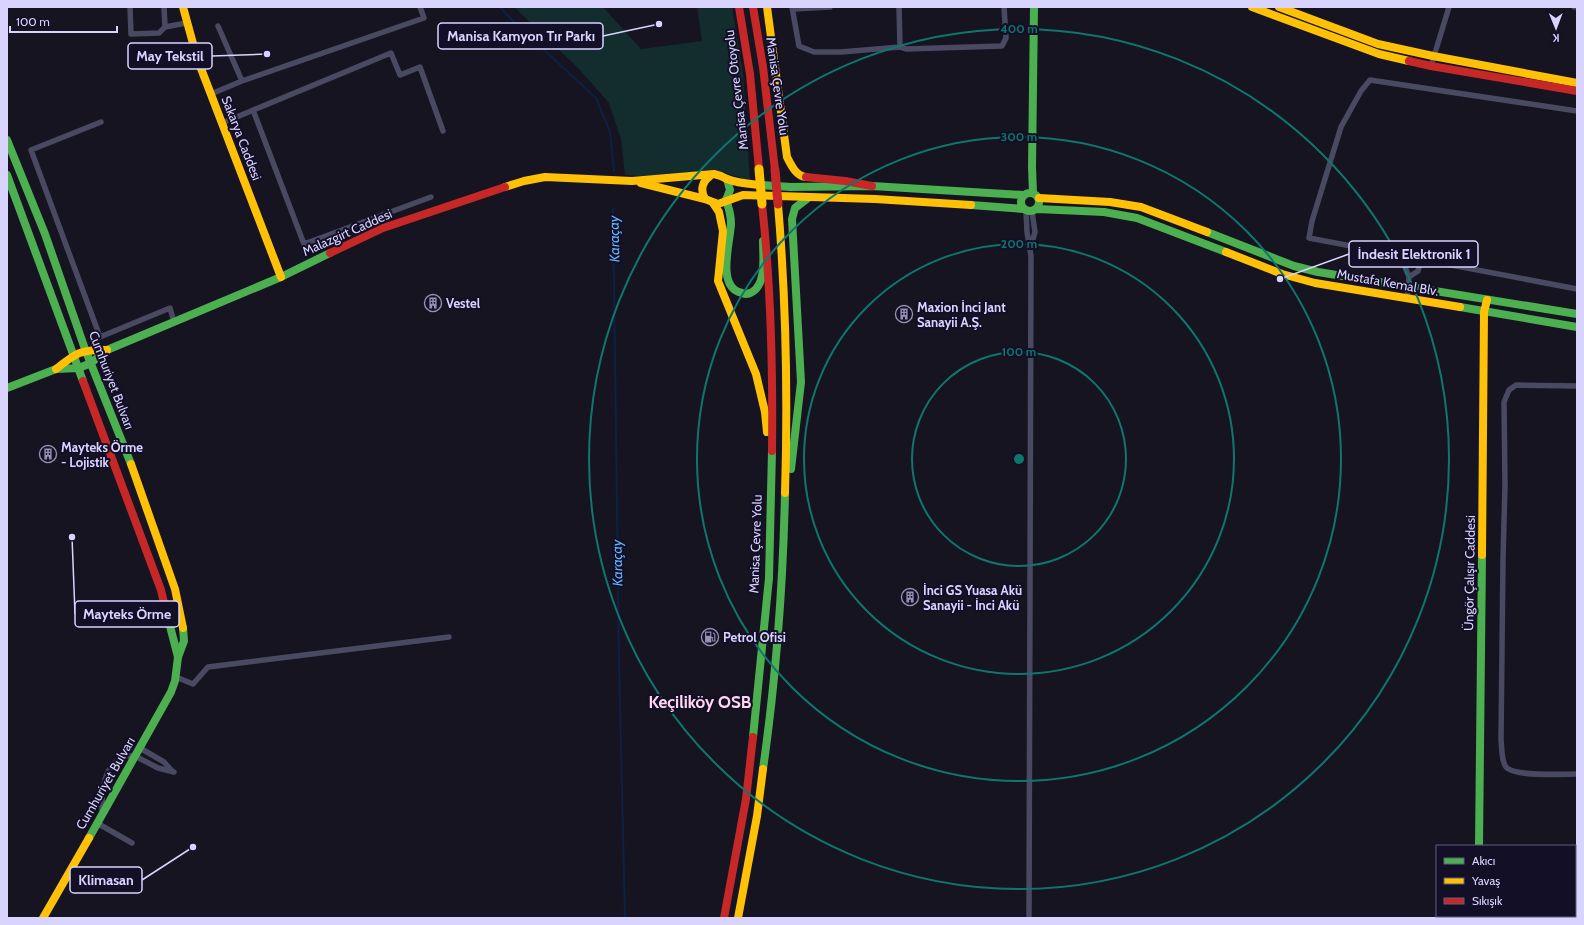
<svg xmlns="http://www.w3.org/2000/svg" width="1584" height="925" font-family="Cabin,sans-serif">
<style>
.green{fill:#132c2d}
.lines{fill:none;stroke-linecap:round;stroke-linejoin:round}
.stream{stroke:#0d2144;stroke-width:2}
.street{stroke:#4a4962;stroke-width:5.5}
.fast{stroke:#4caf50;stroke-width:8}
.slow{stroke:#ffc107;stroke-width:8}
.jam{stroke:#c62828;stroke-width:8}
.slow-bridge{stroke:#ffc107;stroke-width:9}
.jam-bridge{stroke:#c62828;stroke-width:9}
.ring{fill:none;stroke:#0f766e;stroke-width:2}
.labels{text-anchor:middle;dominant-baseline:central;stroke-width:4;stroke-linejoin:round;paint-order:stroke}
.street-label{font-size:13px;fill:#d9d4ff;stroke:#130f26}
.poi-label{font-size:13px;font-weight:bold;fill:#d9d4ff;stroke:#130f26;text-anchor:start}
.water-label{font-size:14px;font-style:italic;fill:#62b6ff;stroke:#130f26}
.district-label{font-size:17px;font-weight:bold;fill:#ffd6f0;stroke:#130f26}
.centre{fill:#0f766e;stroke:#130f26;stroke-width:2}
.ring-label{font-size:12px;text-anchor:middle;font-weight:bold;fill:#0f766e;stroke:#130f26;stroke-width:4;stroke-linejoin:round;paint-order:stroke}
.leader{fill:none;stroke:#d9d4ff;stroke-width:1.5}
.callout-dot{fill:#d9d4ff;stroke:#130f26;stroke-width:1.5}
.callout{fill:#130f26;stroke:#d9d4ff;stroke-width:1.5}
.callout-label{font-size:14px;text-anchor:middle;font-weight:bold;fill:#d9d4ff}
</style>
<rect width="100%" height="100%" fill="#161421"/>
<path class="green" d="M514,7H603L641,49L702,41L697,7H732L743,74L750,181L723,172L706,171L665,178L625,175L621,139L609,103L579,69Z"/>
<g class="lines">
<path class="stream" d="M500,7L516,24L596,98L610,132L614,171
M613,208L619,661L625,918"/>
<path class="street" d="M130,7L131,34L159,33L165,27L186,23
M164,7L165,27
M792,7L799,46L814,52H841L900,47
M899,7L900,47L906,49L1002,46L1006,38L1004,7
M1574,7H1577
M793,9L830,7
M218,26L242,81
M1431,66L1449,7
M211,94L242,81L424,18L420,7
M253,110L304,244L431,197
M1577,111L1370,80L1361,91L1341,127L1312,221L1309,238L1577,289
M101,122L31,150L100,337L170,308L174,322
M222,123L391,53L400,75L420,67L443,131
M1026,211L1027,232L1031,256L1029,918
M1031,246L1035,232L1032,212
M1409,277L1418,271L1421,260
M1407,298L1409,277L1405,267L1407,258
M1577,386L1516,385L1509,390L1504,402L1505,485L1503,559L1501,739C1502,748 1501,760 1506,767C1514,777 1563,774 1577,774
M176,677L193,684L208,667L449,637
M140,748L164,762L173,772
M102,813C102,798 102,777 112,766C115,762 120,759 124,756H135L158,768L174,772
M97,823L132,843"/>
<path class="fast" d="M7,140L45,234L85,349L131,464
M7,175L83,381
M760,185L791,187L872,186L1024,195
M1021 202a9 9 0 1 1 18 0a9 9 0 1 1-18 0Z
M1033,193L1032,167L1034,7
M726,200C729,208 731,216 731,224C730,243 716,288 742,293C747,295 752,293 756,289C766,278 763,255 763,241
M726,200L730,190L727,179
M971,205L1024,209
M1037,209L1104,212L1137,218L1226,252
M1207,232L1294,266L1318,272L1577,314
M1460,307L1577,327
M7,388L56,369L79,368L91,363L107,350L281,277L330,253
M791,469L801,382L792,219L795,208L808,198
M164,603L178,657
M753,737L769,578L772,451
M763,769C776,678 783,585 785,493
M89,838L171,692L175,681L178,657L184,641L183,628
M1479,846L1482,555
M1477,916V918"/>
<path class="slow" d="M183,7L197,58L281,277
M767,7L787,157C791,165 796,176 806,177
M1252,7L1379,54L1409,61
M1279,7L1378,44L1433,56L1577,83
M641,183L705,199L718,204L743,195L875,199L971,205
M505,187L524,181L545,177L632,181L714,174C719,175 722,176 727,179C736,183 750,184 760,185
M1039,198L1110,202L1141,207L1207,232
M705,199C700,190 702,182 710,176
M713,203L719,212L723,231L718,281L756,374L765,412L767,432
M778,204C786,300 788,396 785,493
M1226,252L1282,274L1315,283L1460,307
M56,369C76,353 81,349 107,350
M131,464L175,589L183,628
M1482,555L1484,312L1487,300
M43,918L89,838
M738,918L757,816L763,769"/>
<path class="jam" d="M739,7L750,74L759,169
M753,7L763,67L775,170
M1409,61L1431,66L1577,91
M806,177L845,181L872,186
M762,204C771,286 773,369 772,451
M330,253L383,228L505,187
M83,381L161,590L164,603
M724,918L746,799L753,737"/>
<path class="slow-bridge" d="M759,169L762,204"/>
<path class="jam-bridge" d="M775,170L778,204"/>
</g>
<g class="ring">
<circle cx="1019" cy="459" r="107"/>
<circle cx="1019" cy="459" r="215"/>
<circle cx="1019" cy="459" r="322"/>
<circle cx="1019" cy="459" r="430"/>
</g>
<defs>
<g id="building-ring" transform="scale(0.9)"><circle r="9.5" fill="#130f26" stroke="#9591b1" stroke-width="1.5"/><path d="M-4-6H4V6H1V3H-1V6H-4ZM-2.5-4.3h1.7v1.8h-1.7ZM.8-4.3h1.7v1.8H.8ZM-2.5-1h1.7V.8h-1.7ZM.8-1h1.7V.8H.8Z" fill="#9591b1"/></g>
<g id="fuel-ring" transform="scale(0.9)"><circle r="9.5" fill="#130f26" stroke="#9591b1" stroke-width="1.5"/><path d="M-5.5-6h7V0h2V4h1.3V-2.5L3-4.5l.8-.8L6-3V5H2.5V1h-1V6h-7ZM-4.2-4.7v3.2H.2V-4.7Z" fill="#9591b1"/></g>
</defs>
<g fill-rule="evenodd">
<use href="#building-ring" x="433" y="303"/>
<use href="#building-ring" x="904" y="314"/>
<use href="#building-ring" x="48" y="454"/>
<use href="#building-ring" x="910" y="597"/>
<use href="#fuel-ring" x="710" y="637"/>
</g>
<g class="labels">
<g class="street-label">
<text transform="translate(778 86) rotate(82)">Manisa Çevre Yolu</text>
<text transform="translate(736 90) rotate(-97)">Manisa Çevre Otoyolu</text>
<text transform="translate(242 138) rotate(69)">Sakarya Caddesi</text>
<text transform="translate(347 232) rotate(-24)">Malazgirt Caddesi</text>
<text transform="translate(1388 282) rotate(10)">Mustafa Kemal Blv.</text>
<text transform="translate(112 380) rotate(69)">Cumhuriyet Bulvarı</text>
<text transform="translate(755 544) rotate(-88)">Manisa Çevre Yolu</text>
<text transform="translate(1469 573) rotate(-89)">Üngör Çalışır Caddesi</text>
<text transform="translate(105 783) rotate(-60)">Cumhuriyet Bulvarı</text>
</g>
<g class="poi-label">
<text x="446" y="303">Vestel</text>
<text x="917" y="307">Maxion İnci Jant<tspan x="917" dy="15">Sanayii A.Ş.</tspan></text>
<text x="61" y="447">Mayteks Örme<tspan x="61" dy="15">- Lojistik</tspan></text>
<text x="923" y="590">İnci GS Yuasa Akü<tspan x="923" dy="15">Sanayii - İnci Akü</tspan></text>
<text x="723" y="637">Petrol Ofisi</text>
</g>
<g class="water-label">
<text transform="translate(614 239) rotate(-91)">Karaçay</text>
<text transform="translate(617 563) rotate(-91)">Karaçay</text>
</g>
<g class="district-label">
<text x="700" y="702">Keçiliköy OSB</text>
</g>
</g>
<circle cx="1019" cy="459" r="6" class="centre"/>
<g class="ring-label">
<text x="1019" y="33">400 m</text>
<text x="1019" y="141">300 m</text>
<text x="1019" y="248">200 m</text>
<text x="1019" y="356">100 m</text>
</g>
<path class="leader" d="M659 24L603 36M267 54L212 56M1280 279L1349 254M72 537L75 614M193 847L142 880"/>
<g class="callout-dot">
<circle cx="659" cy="24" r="4"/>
<circle cx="267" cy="54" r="4"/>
<circle cx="1280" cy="279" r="4"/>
<circle cx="72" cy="537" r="4"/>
<circle cx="193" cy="847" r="4"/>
</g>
<g class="callout">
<rect x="438" y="23" width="165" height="26" rx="4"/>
<rect x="128" y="43" width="84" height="26" rx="4"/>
<rect x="1349" y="241" width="129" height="26" rx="4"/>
<rect x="75" y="601" width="104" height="26" rx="4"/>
<rect x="70" y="867" width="72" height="26" rx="4"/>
</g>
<g class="callout-label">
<text x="521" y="41">Manisa Kamyon Tır Parkı</text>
<text x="170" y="61">May Tekstil</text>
<text x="1414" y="259">İndesit Elektronik 1</text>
<text x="127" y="619">Mayteks Örme</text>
<text x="106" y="885">Klimasan</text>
</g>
<rect width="1584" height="925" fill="none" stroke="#d9d4ff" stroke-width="16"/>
<rect x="1436" y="845" width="140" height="72" fill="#130f26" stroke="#625e7d"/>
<rect x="1444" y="858" width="20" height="6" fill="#4caf50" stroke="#625e7d"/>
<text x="1472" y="865" font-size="12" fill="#d9d4ff">Akıcı</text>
<rect x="1444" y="878" width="20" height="6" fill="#ffc107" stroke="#625e7d"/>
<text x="1472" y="885" font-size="12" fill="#d9d4ff">Yavaş</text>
<rect x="1444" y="898" width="20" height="6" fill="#c62828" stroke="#625e7d"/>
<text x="1472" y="905" font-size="12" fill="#d9d4ff">Sıkışık</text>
<g transform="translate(1556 28) rotate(179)" stroke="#130f26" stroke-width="3" paint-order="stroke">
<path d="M0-3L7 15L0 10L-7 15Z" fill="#d9d4ff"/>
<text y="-6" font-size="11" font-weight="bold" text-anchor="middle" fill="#d9d4ff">K</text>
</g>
<path d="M10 26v6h107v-6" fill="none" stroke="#d9d4ff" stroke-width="2"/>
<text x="16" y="26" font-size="12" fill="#d9d4ff" stroke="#130f26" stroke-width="3" paint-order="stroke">100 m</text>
</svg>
